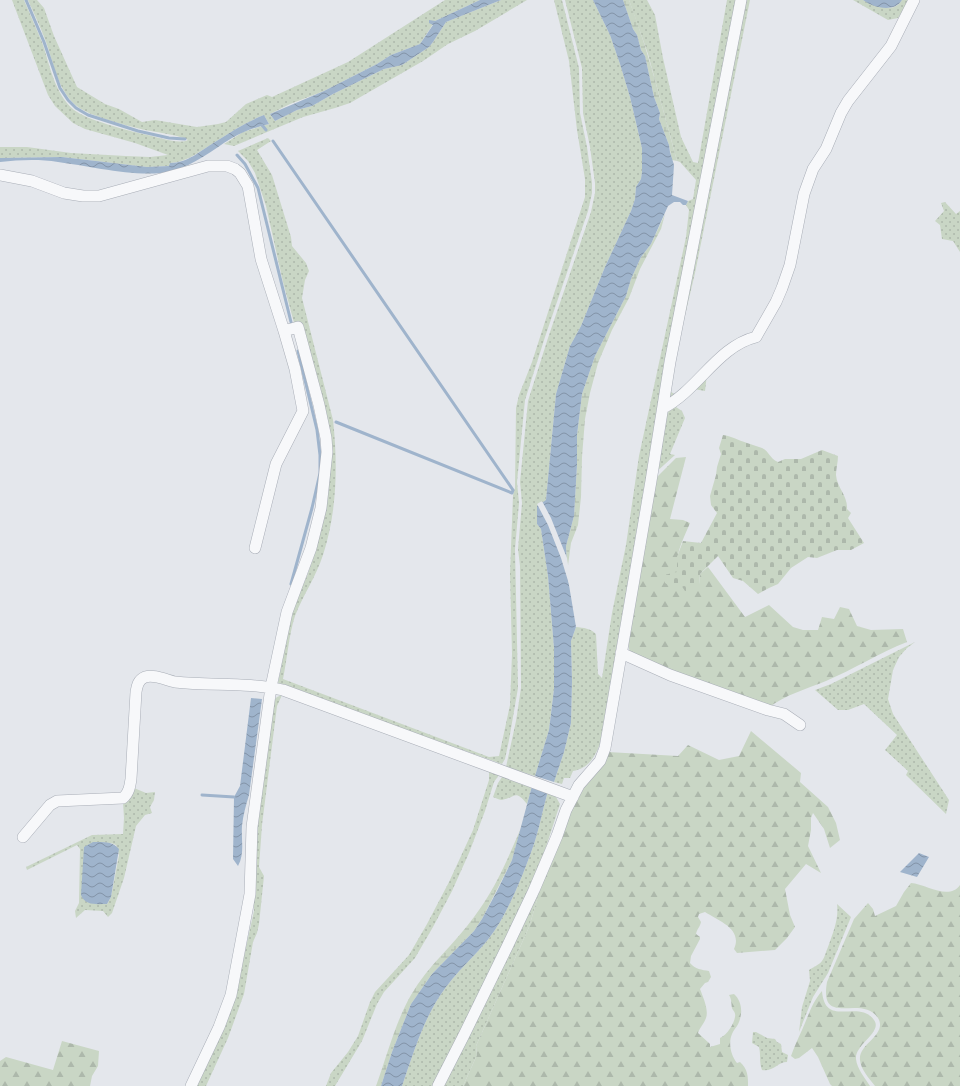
<svg xmlns="http://www.w3.org/2000/svg" width="960" height="1086" font-family="'Sofia Sans Condensed',sans-serif">
<style>
.grass{fill:url(#grass-dots);fill-rule:evenodd}
.forest{fill:url(#forest-firs)}
.wetland{fill:url(#wetland-marsh)}
.cemetery{fill:url(#cemetery-stones)}
.water{fill:url(#water-waves)}
.pier{fill:#e4e7ec}
.lines{fill:none;stroke-linecap:round;stroke-linejoin:round}
.stream{stroke:#9fb4cc;stroke-width:3}
.street-casing{stroke:#a9aeb7;stroke-width:12}
.street{stroke:#f7f8fa;stroke-width:11}
</style>
<defs>
<pattern id="grass-dots" width="8" height="8" patternUnits="userSpaceOnUse"><rect width="8" height="8" fill="#c9d6c5"/><path d="M2 2h.1M6 6h.1" fill="none" stroke="#adb8ab" stroke-width="1.8" stroke-linecap="round"/></pattern>
<pattern id="forest-firs" width="22" height="20" patternUnits="userSpaceOnUse"><rect width="22" height="20" fill="#c9d6c5"/><path d="M5 1l3.5 6h-7zM16 11l3.5 6h-7z" fill="#adb8ab"/></pattern>
<pattern id="wetland-marsh" width="20" height="14" patternUnits="userSpaceOnUse"><rect width="20" height="14" fill="#c9d6c5"/><path d="M1 5h8M5 5V1M11 12h8M15 12V8" fill="none" stroke="#adb8ab"/></pattern>
<pattern id="cemetery-stones" width="16" height="16" patternUnits="userSpaceOnUse"><rect width="16" height="16" fill="#c9d6c5"/><path d="M2 7V4a2 2 0 0 1 4 0v3zM10 15v-3a2 2 0 0 1 4 0v3z" fill="#adb8ab"/></pattern>
<pattern id="water-waves" width="16" height="10" patternUnits="userSpaceOnUse"><rect width="16" height="10" fill="#9fb4cc"/><path d="M0 5q4-4 8 0t8 0" fill="none" stroke="#8293a7"/></pattern>
</defs>
<rect width="100%" height="100%" fill="#e4e7ec"/>
<path class="grass" d="M12,0H24C30,14 36,28 42,42C50,65 54,93 74,110C87,120 126,130 143,134C154,136 178,145 188,140C184,136 149,131 141,129C125,125 90,116 78,107C58,92 54,64 46,42C41,28 34,14 28,0H37L44,8L54,36L77,87L105,104L119,109L142,122L155,120L197,127L218,124L226,122L246,104L267,95L272,97L348,62L445,0H480L435,21L420,44L391,55L377,64L324,91L290,104L270,114L275,121L297,110L312,106L333,94L384,69L402,65L429,47L433,42L446,22L501,0H527L475,31L448,44L423,61L350,103L335,108L303,117L234,146L224,144L243,132L269,124L264,115C246,122 231,132 215,142C200,151 188,162 170,163L169,166L147,167L62,157L0,158V147H27L71,153L126,156L150,157L168,155L135,143L85,129L73,123L55,106L48,95Z
M554,0H562L579,68L580,113L587,147L592,183V193L588,211L545,337L525,400L517,482L519,503L515,549L518,688L509,740L505,759L502,764L426,737L286,685L278,683L293,607L307,576L313,559L330,456L283,282L266,206L255,173L248,161L238,151L268,138L271,141L257,150L272,175L291,237L292,246L306,263L309,271L305,280L302,298L333,420C338,465 337,512 323,555C316,577 303,595 295,616C289,634 287,660 283,679L489,757L499,756L510,705L512,654L510,574L513,495L515,488L516,408L519,395L532,362L585,197V179L577,130L569,61Z
M565,0H593L610,35L620,64L630,97L642,148V172L641,179L636,187L635,199L631,211L605,267L581,326L570,346L556,394L546,501L537,506V524L541,529L548,576L554,648V689L549,730L535,776L506,767L516,721L521,688L520,566L518,549L522,503L520,482L528,401L548,338L591,212L595,193V183L590,147L583,113L582,68Z
M629,0H647L655,15L663,58L681,137L693,162L698,163L727,0H737L660,397L600,744C594,758 589,768 573,771L570,778H564L562,784L554,782L564,752L571,723L572,681L571,641L576,627C584,628 590,628 596,634L598,674L602,678L612,613L626,545L639,456L686,237L689,210L686,205L688,201L693,199L696,180L680,162L677,161L648,54Z
M744,0H750L695,273L674,362L670,391L677,396L670,401L667,400L672,363Z
M853,0C856,0 860,0 863,0C875,3 892,16 902,0H909L898,18L888,20Z
M945,202L956,214L960,211V252L953,241L942,239L940,225L935,221L944,211L941,203Z
M707,374L705,391L694,389L676,407L682,411L685,418L670,454L675,455L654,474L667,414L671,408Z
M915,642L907,648L899,657L893,670L888,699L893,714L949,800L946,814L906,775L908,771L885,750L897,735L864,704L848,710H838L815,690L831,684Z
M282,695L277,706L262,825L259,867L264,876L259,924L257,933L253,942L244,994L228,1038L206,1086H196L234,1001L254,911L253,864L255,828L273,701L277,697Z
M489,772L499,775L494,782L485,811L469,853L452,891L433,927L415,958L384,992L377,1004L362,1041L335,1086H326L331,1073L348,1052L358,1036L370,1002L375,992L409,955L427,924L449,882L473,830L489,780Z
M506,776L532,786L527,804C515,789 516,797 502,800C500,800 496,798 493,797L498,783L502,777Z
M134,788L146,793L155,792L154,800L150,807L152,813L145,815L136,826L124,878L112,913L108,917L103,911L85,910L76,918L75,911L79,903L80,849L77,845L27,870L26,867L92,835L123,834L124,818L123,802C131,800 132,795 134,788ZM93,842L111,843L116,845L119,855L111,897L107,904Z
M548,791L556,797L560,804L544,853L521,908L435,1086H402C414,1052 424,1016 446,987C463,964 485,948 500,922C513,900 527,865 535,841C540,825 543,808 548,791Z
M536,891L538,897L529,927L476,1046L477,1055L463,1086H441Z
M837,904L851,917L828,973L813,997L799,1032L802,1007L810,981L809,970C813,967 819,965 822,961C825,957 826,951 828,947C833,933 839,919 837,904Z
M753,1032H756L767,1038L775,1039L777,1042L781,1044L782,1052L788,1055L787,1062C778,1062 773,1072 762,1070C759,1062 761,1055 759,1047L752,1043Z"/>
<path class="forest" d="M686,457L670,519L683,520L690,523C680,547 672,559 681,585L699,584L700,574L708,567L745,617L769,605L793,627L803,630H818L822,617L834,619L840,607L849,609L857,626L871,630L903,629L907,642C879,653 854,669 826,681C806,689 785,695 768,708L632,655L629,649L627,637L652,482L676,458Z
M751,731L801,773L800,782L828,807L836,823L840,840L830,848L824,829L813,813L811,818V830L808,846L821,873L806,864L785,889L790,915L795,927L787,938L775,950L737,953L734,949C743,929 719,921 705,912L699,914L698,917L701,922C700,927 697,929 696,934L700,937V939L691,956L690,963C695,969 702,970 709,971L711,977L708,982L705,983L700,989C703,997 709,1010 706,1018C704,1024 700,1027 698,1033L710,1044V1047L720,1044V1038C727,1035 734,1024 735,1017C736,1012 733,1011 732,1008C731,1003 732,1000 729,995L734,994C743,1002 743,1016 737,1026C735,1029 733,1031 732,1034C728,1043 731,1056 737,1063L740,1062C748,1069 748,1077 748,1086H463L477,1055L476,1046L529,927L538,897L536,891L569,809L608,752L678,756L688,745L719,760L739,756Z
M911,883C926,884 949,901 960,885V1086H875C869,1078 861,1070 860,1060C858,1044 888,1035 878,1018C861,993 819,1029 827,982L854,919L868,903L873,909L875,916L896,906L904,892Z
M822,991C825,1029 859,998 874,1020C883,1032 855,1044 856,1059C857,1069 865,1078 870,1086H832L830,1084L818,1057L812,1048L799,1058L795,1059L791,1056C794,1047 798,1039 802,1030C808,1017 812,1002 822,991Z
M62,1041L99,1051L98,1066L92,1076L90,1086H0V1061L6,1057L53,1070Z"/>
<path class="wetland" d="M623,0H629C649,52 662,107 677,161L672,160L669,145L659,119L660,113L654,97L645,56L641,50L637,35L633,29Z
M665,214L661,229L640,269L629,298L612,330L598,363L590,393L585,419L582,457L581,497L578,525L571,543L567,573L566,546L574,516L577,465V435L582,394L595,356L626,296L631,279L641,257L651,244Z
M521,828L512,860L482,919L474,931L432,974L411,1004L392,1052L381,1086H376C387,1056 395,1023 411,995C428,965 455,944 474,917C496,888 507,860 521,828Z"/>
<path class="cemetery" d="M723,435C731,436 738,440 747,443C752,445 757,446 762,448C770,452 769,458 778,462L785,459H801L822,450L838,456C838,462 836,469 836,475C837,488 848,496 847,509L851,513L848,518L864,543L851,550H837L817,558L808,557L791,568L778,584L769,588L758,594L743,581L733,578L718,556L700,574L699,584L693,590L685,591L681,585L672,587L665,583L664,575L677,572V557L683,541L701,543L717,513L711,505L710,496L716,475L717,467L721,454L719,448Z"/>
<path class="water" d="M480,0H501L446,22L433,42L429,47L402,65L384,69L333,94L312,106L297,110L275,121L270,114L324,91L377,64L391,55L420,44L433,25L429,23V20L435,21Z
M593,0H623L633,29L637,35L641,50L645,56L654,97L660,113L659,119L669,145L670,152L674,165L672,195L688,201L686,205H683L680,202H674L668,206L651,244L641,257L631,279L626,296L595,356L582,394L577,435V465L574,516L566,546L567,573L576,627L571,641L572,681L571,723L564,752L554,782L535,776L549,730L554,689V648L548,576L541,529L537,524V506L546,500L556,394L570,346L581,326L605,267L631,211L635,199L636,187L641,179L642,172V148L630,97L620,64L610,35Z
M863,0H902C894,13 874,8 863,0Z
M264,115L269,124C256,127 244,131 232,138C212,150 195,165 172,171C141,179 90,166 58,162C39,159 19,160 0,162V158L62,157L147,167L169,166L170,163C188,163 200,151 215,142C231,132 246,122 264,115Z
M251,698L262,699L249,795C246,805 243,815 242,826C241,840 245,853 238,866L233,859L234,797L240,786Z
M532,786L548,791C543,808 540,825 535,841C527,865 513,900 500,922C485,948 463,964 446,987C424,1016 414,1052 402,1086H381L392,1052L411,1004L432,974L474,931L482,919L498,889L512,860Z
M93,842C102,842 113,841 119,849L111,897L107,904C97,904 85,906 81,895L84,847Z
M919,853L929,857L917,877L900,872Z"/>
<path class="pier" d="M542,501L551,518L567,558L573,597L561,558L548,525L537,504Z"/>
<g class="lines">
<path class="stream" d="M26,0L44,42L60,88L68,100L76,108L88,115L138,131L169,138L185,139
M262,125L266,130
M273,141L513,490L512,493L336,422
M237,155L245,164L258,188L291,322
M291,584L312,508L320,473V455L317,430L298,351
M202,795L234,797"/>
<g class="street-casing">
<path id="street" d="M0,175L32,181L64,193L83,196H99L208,166H227L235,169L240,173L248,186L261,259L284,331L295,369L303,411L276,464L255,548
M663,408C697,391 718,346 756,337L776,302L782,288L790,265L804,194L813,169L826,149L841,113L848,101L891,46L914,0
M621,653L670,675L768,710L784,714L800,725
M23,837L50,805L57,801L123,798C129,793 130,786 131,779L136,692C137,686 138,680 145,677C154,674 166,680 175,682C211,686 247,682 283,690L573,797
M191,1086L219,1027L231,995L250,894L252,827L271,687L287,612L311,548L321,508L327,452L326,438L319,405L298,327L284,331
M438,1086L464,1035L507,947L534,890L557,836L566,810L579,785L600,761L605,748L651,481L670,362L741,0"/>
</g>
<use href="#street" class="street"/>
</g>
</svg>
